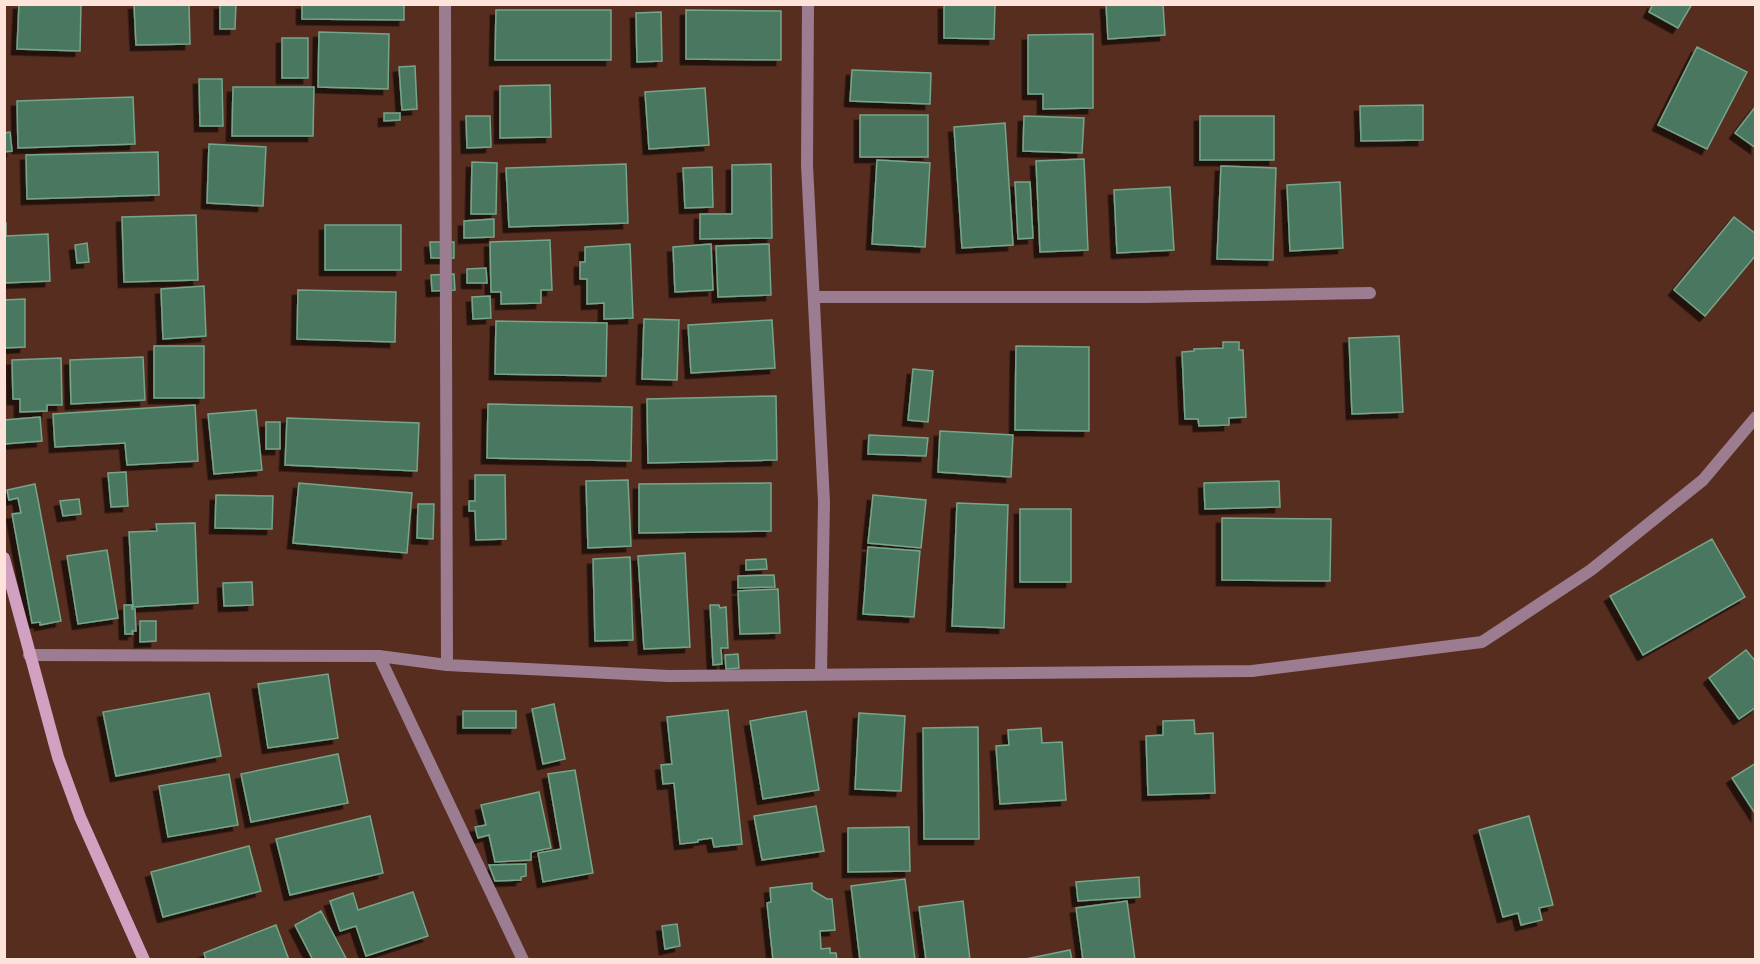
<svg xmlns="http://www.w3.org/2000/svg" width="1760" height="964" font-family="'Varela Round',sans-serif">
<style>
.building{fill:#49775e;stroke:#76a58a;stroke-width:1.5;filter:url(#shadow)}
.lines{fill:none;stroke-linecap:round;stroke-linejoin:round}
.street{stroke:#9b7c90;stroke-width:12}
.secondary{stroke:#d2a0c1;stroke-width:12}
</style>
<defs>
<filter id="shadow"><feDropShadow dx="-5.5" dy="5.5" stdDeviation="0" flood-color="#0009"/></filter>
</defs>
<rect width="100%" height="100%" fill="#562d1f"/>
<path class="building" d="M19,4H81L80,51L17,49Z
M134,4H189L190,44L136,45Z
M220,4H236L235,29H220Z
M302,4H404V20L302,19Z
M944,4H995L994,39L944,38Z
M1106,4H1163L1165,35L1108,39Z
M1653,4H1692L1678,28L1649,12Z
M496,10H611V60H495Z
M686,10L781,11V60L686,59Z
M661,12L662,61L637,62L636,13Z
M319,32L389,34L388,89L318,87Z
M1093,34V108L1043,109V94H1028V35Z
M282,38H308V78H282Z
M1697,47L1747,72L1707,149L1658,125Z
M415,66L417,109L402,110L399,67Z
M852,70L931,73L930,104L850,101Z
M199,79H222L223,126H200Z
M550,85L551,137L500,138V86Z
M233,87H314L313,136H232Z
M705,88L709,145L649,149L645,92Z
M133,97L135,144L18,148L17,101Z
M1423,105V140L1361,141L1360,106Z
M1756,106V148L1735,133Z
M384,113H400V120L384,121Z
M860,115H928V157H860Z
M466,116H490L491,147L467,148Z
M1024,116L1084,118L1082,153L1023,151Z
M1200,116H1274V160H1200Z
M1005,123L1013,245L962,248L954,127Z
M10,132L12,151L4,152V133Z
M209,144L266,147L263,206L207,203Z
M158,152L159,195L27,199L26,155Z
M1084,159L1088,250L1040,252L1036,161Z
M877,160L930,163L925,247L872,244Z
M472,162L497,163L496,214H471Z
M626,164L628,223L509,227L506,168Z
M771,164L772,238L700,239V214H732V165Z
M1221,166L1276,168L1273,260L1217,259Z
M712,167L713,207L685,208L683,168Z
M1015,182H1030L1033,238L1018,239Z
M1340,182L1343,248L1290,251L1287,185Z
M1170,187L1174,250L1117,253L1114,190Z
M196,215L198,280L124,282L122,217Z
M1734,217L1756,234V255L1705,316L1674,290Z
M494,219V237L464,238V221Z
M4,223H6V236L48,234L50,281L4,283Z
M325,225H401V270H325Z
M550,240L552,290H541V303L501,304V292H491L490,242Z
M430,242H454V258H431Z
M87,243L89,262L77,263L75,245Z
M630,244L633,318L604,319V303L587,304V279H580V262H585V247Z
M711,244L713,290L675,292L673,247Z
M769,244L771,295L718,297L716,246Z
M486,268L487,283H467V269Z
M454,274L455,290L432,291L431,275Z
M204,286L206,336L163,339L161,289Z
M298,290L396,292L395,342L297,339Z
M490,296L491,318L473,319L472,297Z
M25,299V347L4,348V300Z
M644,319L679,320L677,380L642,379Z
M772,320L775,368L691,373L688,325Z
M496,321L607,323L606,376L495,374Z
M1399,336L1403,412L1352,414L1349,338Z
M1223,342H1239V350H1243L1246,417L1229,418V425L1199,426L1198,419H1185L1182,352L1194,351V349L1223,348Z
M154,346H204V398H154Z
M1016,346L1089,347V431L1015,430Z
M143,357L145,400L71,404L70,360Z
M61,358L62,405H47V411L20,412V399H13L12,360Z
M913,369L933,371L928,422L908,420Z
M776,396L777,460L648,463L647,399Z
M488,404L632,407L631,461L487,458Z
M195,405L198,461L127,465L125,443L55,447L53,414Z
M256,410L262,470L214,474L208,414Z
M40,417L42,441L4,444V420Z
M287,418L419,423L417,471L285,465Z
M266,422H280V449H266Z
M940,431L1013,435L1011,477L938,472Z
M869,435L928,438L926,456L868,454Z
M126,472L128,506L111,507L108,473Z
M475,475H505L506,539L476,540L475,511H469V501H475Z
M628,480L631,546L588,548L586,481Z
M1279,481L1280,507L1205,509L1204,483Z
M299,483L412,493L407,553L293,543Z
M771,483V531L639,533V484Z
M35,484L61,621L40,625V622L32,623L12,514L21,513L18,498L9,500L7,490Z
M216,495L273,496L272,529L215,528Z
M873,495L926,500L921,548L868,543Z
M79,499L81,514L63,516L60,501Z
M957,503L1008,505L1004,628L952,626Z
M418,504H434L433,539L417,538Z
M1020,509H1071V582H1020Z
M1222,518L1331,519L1330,581L1222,580Z
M195,523L198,603L133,607L129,532L157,531L156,524Z
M1712,539L1745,597L1643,655L1610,596Z
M868,547L920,551L914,617L863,614Z
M107,550L118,618L78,624L67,556Z
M685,553L690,647L644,649L638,556Z
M630,557L633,640L595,641L593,559Z
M766,559L767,569L746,570V560Z
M774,575L775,587L738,588V576Z
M252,582L253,605L224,606L223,583Z
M778,589L780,633L740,634L738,591Z
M124,605H132V609H135L136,631H132L133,634H125Z
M710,605H719L720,608L726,607L728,648H721L722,664L713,665Z
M140,621H156V641L140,642Z
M1746,650L1756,662V707L1739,719L1709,678Z
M738,654L739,668L726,669L725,655Z
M328,674L338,738L268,748L258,684Z
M209,693L221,756L116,776L103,712Z
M554,704L565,759L543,764L532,709Z
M728,710L742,844L714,847L712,838L698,840V842L680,844L674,783L663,784L661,765L672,764L667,717Z
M463,711H516V728H463Z
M806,711L819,790L763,799L750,721Z
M859,713L905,716L901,791L855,789Z
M1194,720L1195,734L1213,733L1215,793L1148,795L1146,736L1163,735V721Z
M978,727L979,839H924L923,728Z
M1041,728L1042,743L1062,742L1066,800L1000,804L996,746L1009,745L1008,730Z
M338,754L348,803L251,822L241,774Z
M1756,763V815L1732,778Z
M575,770L593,873L543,882L538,853L561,849L548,774Z
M229,774L238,825L168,837L159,786Z
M539,792L551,848L531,852V860L495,862L489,835L478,838L475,827L486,825L481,805Z
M816,806L824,851L762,860L754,816Z
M370,816L383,873L290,895L276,839Z
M1529,816L1553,905L1539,908L1542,920L1521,925L1518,913L1503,917L1479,830Z
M909,827L910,871L848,872V828Z
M249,846L261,891L163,917L151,872Z
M526,864V876L521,877V880L495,881L489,865Z
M1139,877L1140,897L1078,901L1076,882Z
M905,879L915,960H860L851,886Z
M812,883V890L827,899H832L835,930L820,931L821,949L830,948V953H836L837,960H773L767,903L771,902L770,888Z
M413,892L428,936L366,956L356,926L340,931L330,901L353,893L358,910Z
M963,901L970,960H926L919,907Z
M1127,901L1135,960H1083L1076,908Z
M321,911L347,960H313L295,925Z
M677,924L680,946L665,949L662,926Z
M276,925L289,960H206L204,953Z
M1070,950L1072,960H1021Z"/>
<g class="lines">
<path class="street" d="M445,4L447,665
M808,4L807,165L824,502L821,674
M814,297H1143L1370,293
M29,655L379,656L447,665L668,676L1252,671L1482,642L1591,570L1703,480L1756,417
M379,656L523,960"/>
<path class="secondary" d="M4,558L58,757L80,817L144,960"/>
</g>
<rect width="1760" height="964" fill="none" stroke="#fee3da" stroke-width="12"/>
</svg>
